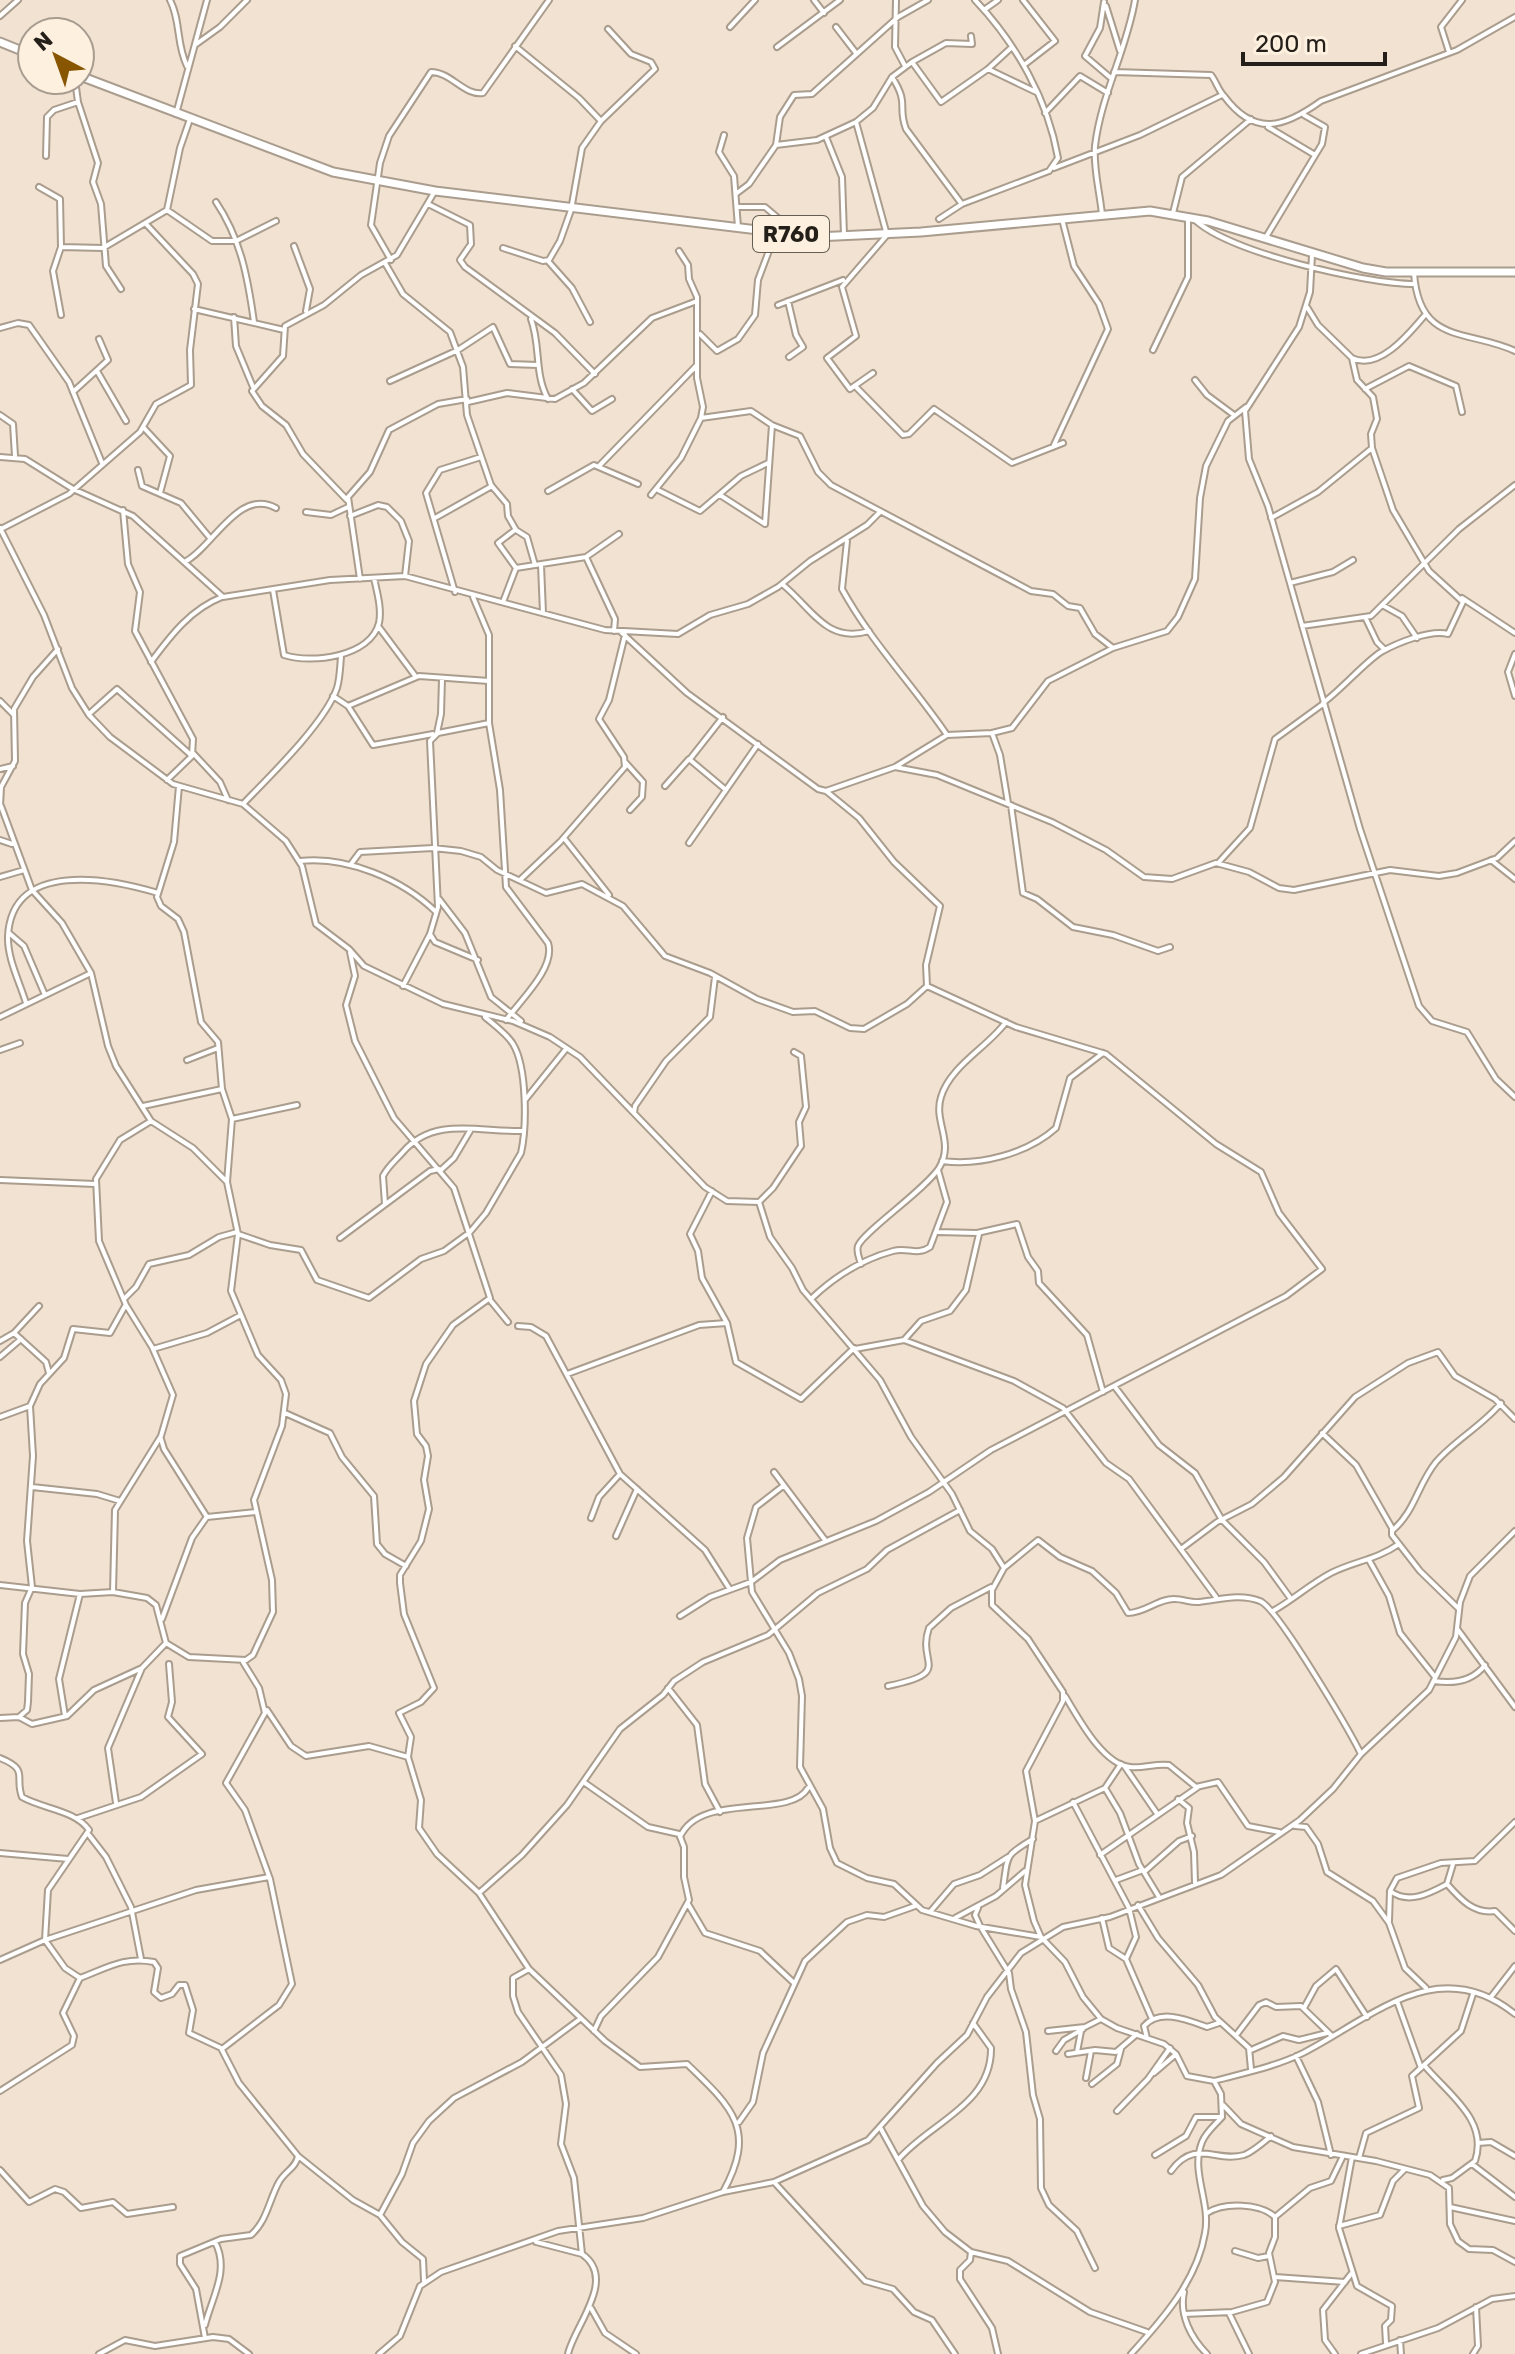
<svg xmlns="http://www.w3.org/2000/svg" width="1515" height="2354" font-family="Rubik,sans-serif">
<style>
.lines{fill:none;stroke-linecap:round;stroke-linejoin:round}
.minor-casing{stroke:#aa9d8e;stroke-width:8}
.primary-casing{stroke:#aa9d8e;stroke-width:11}
.minor{stroke:#fff;stroke-width:4}
.primary{stroke:#fff;stroke-width:7}
.labels{text-anchor:middle;dominant-baseline:central;stroke-width:8;stroke-linejoin:round;paint-order:stroke}
.shield{fill:#fef0df;stroke:#655e54;stroke-width:2}
.shield-label{font-size:22px;font-weight:bold;fill:#241f19}
</style>
<rect width="100%" height="100%" fill="#f1e2d2"/>
<g class="lines">
<g class="minor-casing">
<path id="minor" d="M170,0C181,21 176,44 187,66
M814,0L824,13
M896,0L895,47L905,66
M1023,0L1055,41L1024,65
M1104,2L1100,28L1085,56L1112,79
M1106,6L1120,51
M984,10L998,0
M0,16L18,0
M730,27L755,0
M836,27L856,53
M195,45L220,27L247,0
M515,46L579,98L600,120
M777,47L840,0
M1449,52L1441,27L1462,0
M912,62L941,102L988,69L1012,47
M988,69L1036,92
M1114,72L1211,75C1216,81 1218,90 1224,96C1255,138 1285,127 1321,101L1457,50L1515,17
M892,77C910,105 897,106 906,129L961,203
M75,80L78,102L98,163L93,182L101,204L106,266L121,289
M1045,113L1080,76L1108,93
M176,114L207,0
M856,122L887,235L842,287L856,336L827,358L850,389L873,373
M1268,127L1315,155
M724,135L719,152L734,176L738,227
M826,137L842,177L844,235
M776,145L780,117L794,95L812,94L898,17L928,0
M46,156L47,117L54,110L78,102
M1054,168L1140,135L1222,95
M39,187L60,199L61,247L53,271L61,315
M737,193L749,184L776,145L817,140L856,122L873,108L892,77L912,62L946,43L972,44L971,36
M216,202C241,239 248,279 254,322
M428,204L470,225L471,244L460,260L465,267L555,333L595,374
M738,207H765L797,234
M167,210L212,241H236L276,221
M1173,213L1182,177L1251,119
M1102,215C1100,192 1093,169 1095,146C1101,95 1127,49 1135,0
M939,219L962,204L1049,171L1058,158C1048,100 1016,43 975,0
M1194,219C1227,252 1366,284 1415,284
M1266,237L1322,144L1325,127L1304,115
M294,246L310,289L306,311
M61,247L103,248L167,210L180,148L190,119
M503,248L543,261L549,260L560,241L571,210L582,148L601,121L655,69L651,62L631,54L608,29
M1312,255L1310,292L1299,327L1245,411L1249,459L1268,506L1360,829L1419,1006L1432,1021L1467,1032L1496,1079L1515,1097
M391,260L371,225L380,163L389,136L431,72C451,72 464,96 483,93L549,0
M548,261L572,288L590,322
M385,263L403,294L450,332L463,367L467,415L491,485L507,504L508,516L516,530L527,537L535,565
M1414,273C1419,345 1467,329 1515,351
M788,301L796,335L803,347L789,357
M778,305L843,280
M1307,307L1318,325L1352,358L1357,380L1373,397L1377,419L1371,434L1372,448L1393,510L1429,571L1463,602L1448,634C1431,629 1397,643 1381,652C1365,662 1342,689 1323,703
M194,309L284,330
M234,317L236,346L253,387
M531,319C541,346 534,374 548,399
M0,328L18,323L29,325L69,382L102,463
M700,334L717,351L738,339L755,315L758,280L776,232
M1153,350L1188,277V217
M1352,358C1379,371 1409,334 1425,315
M97,371L126,421
M1195,380L1207,395L1234,415
M390,381L458,350L493,327L510,364L538,365
M856,387L903,435L909,434L934,409L1012,463L1063,443
M572,389L592,411L612,399
M1365,389L1409,366L1456,386L1462,412
M73,392L108,360L99,339
M468,402L507,393L555,399L584,383L652,318L697,301
M0,415L13,424L15,456
M701,418L751,411L772,425L765,524L720,495
M772,425L800,436L818,472L831,485L1031,591L1053,594L1068,606L1080,608L1095,634L1113,648L1167,631L1178,617L1195,579L1200,498L1206,466L1228,421L1246,407
M144,428L170,456L160,493
M1053,447L1108,329L1099,304L1074,266L1062,219
M0,457L25,459L73,489L133,516L223,597L330,580L405,576L605,630L678,634L710,615L748,604L778,587L810,561L867,525L880,512
M599,466L697,365
M138,470L142,486L181,503L210,538
M656,489L700,511L741,476L768,463
M548,491L594,465L638,484
M651,495L681,458L701,418L703,407L697,378V297L689,279L688,265L679,251
M347,500L303,454L286,425L262,406L252,391L283,356L285,326L324,305L361,275L397,255L435,191
M123,510L128,564L140,592L135,631L193,739L192,756L167,780
M306,512L331,515L348,507
M350,516L378,505L387,507L401,521L409,541L405,576
M435,518L492,486
M1271,518L1318,492L1372,448
M0,528L44,615L72,688L89,715L110,737L173,784L243,804L286,841L302,866L316,924L349,949L364,966L443,1004L513,1021L550,1037L580,1057L705,1187L727,1201L759,1202L770,1237L792,1268L803,1290L880,1380L911,1437L952,1494L970,1531L992,1549L1004,1568L992,1590V1605L1028,1639L1063,1692V1701L1026,1771L1035,1821L1025,1885L1034,1921L1041,1937L1065,1962L1083,1997L1101,2019L1117,2028L1164,2044L1176,2054L1187,2076L1214,2081L1221,2094L1222,2117C1215,2125 1206,2132 1202,2142C1190,2172 1211,2202 1205,2233C1197,2281 1162,2320 1131,2354
M1,529L69,494L140,432L156,404L191,385L190,350L198,284L193,274L147,225
M515,530L498,543L516,568
M847,541L842,589C871,642 913,685 947,735
M586,557L615,619L614,631
M186,561C212,548 239,487 276,508
M541,565L543,613
M360,579L348,497L370,472L389,430L438,404L467,399
M1290,583L1333,572L1353,560
M782,584C812,608 826,644 869,631
M273,590L284,655C312,664 370,657 379,623C382,609 377,592 374,578
M455,592L426,493L440,470L481,457
M473,597L489,635V723L500,790L506,887L548,943C556,967 521,1000 506,1020
M1462,598L1515,633
M503,602L516,568L586,557L619,534
M1384,606L1402,616L1417,638
M1366,619L1377,642L1385,650
M378,626L416,677
M1302,626L1371,616L1459,529L1515,485
M621,632L687,693L818,789L826,791L895,767L937,775L1052,822L1106,850L1144,877L1172,879L1216,863L1249,872L1279,888L1294,890L1390,870L1439,876L1457,873L1497,858L1515,841
M1515,654L1508,672L1515,696
M151,662C171,635 191,609 222,597
M333,696L348,706L373,745L433,734
M0,701L13,714
M348,706L419,676L489,681
M89,714L117,689L192,756
M437,733L441,714L442,679
M992,733L1000,755L1008,803
M193,753L220,782L228,800
M690,759L723,717
M625,762L643,782L642,797L630,810
M895,767L947,735L992,733L1012,728L1048,681L1113,648
M0,769L13,766
M665,786L689,759L726,790
M243,804C269,777 325,723 337,688C340,678 340,667 341,657
M1011,805L1023,893L1037,899L1073,927L1113,935L1158,951L1170,947
M0,806L1,787L15,761L14,709L33,677L58,649
M1,806L32,890L62,923L91,973L108,1046L116,1066L151,1121L193,1148L227,1182
M564,838L609,895
M0,840L12,844
M689,843L758,744
M1491,860L1515,879
M300,861C347,856 402,879 436,912
M1219,862L1250,828L1275,739L1323,704
M351,864L360,852L433,848L461,851L481,857L497,870L546,893L582,884L623,906L665,956L710,973L757,999L793,1012L815,1011L850,1028L864,1029L907,1004L927,986L926,965L940,906L894,862L859,818L826,791
M0,877L24,870
M521,879L560,842L625,767L624,757L599,719L609,700L625,635
M439,899L465,933L491,997L521,1021
M9,933L24,946L45,995
M430,934L435,942L478,960
M350,952L355,976L346,1005L355,1041L394,1118L454,1188L490,1298L453,1325L426,1364L414,1401L417,1434L426,1446L428,1456L424,1480L429,1509L421,1541L400,1575V1583L404,1614L434,1688L421,1702L399,1713L411,1737L408,1757L421,1800L419,1828L437,1854L479,1893L529,1969L605,2041L640,2067L687,2064C733,2108 757,2130 723,2192
M403,986L430,934L438,907L430,741L438,733L489,723
M927,986L1016,1027L1106,1054L1216,1144L1261,1172L1279,1213L1322,1269L1286,1296L991,1450L929,1492L876,1521L780,1560L751,1582L752,1592L789,1653L799,1679L802,1696L800,1767L823,1809L830,1848L837,1863L867,1878L894,1884L922,1910L976,1926L1041,1937
M26,1003C20,983 7,958 8,936C12,859 111,879 158,893
M0,1017L91,973
M0,1050L20,1043
M187,1060L218,1048
M525,1100L566,1049
M143,1106L222,1089
M634,1113L635,1106L666,1061L710,1017L715,977
M232,1119L297,1105
M942,1161C979,1166 1027,1154 1056,1128L1070,1078L1103,1053
M441,1170L454,1158L470,1131
M0,1180L95,1184
M712,1191L690,1234L698,1251L702,1278L727,1323L736,1362L801,1399L854,1348
M759,1202L773,1188L801,1146L799,1122L806,1107L801,1056L794,1052
M385,1204L383,1176C388,1166 396,1160 403,1152C434,1116 479,1132 522,1131
M938,1232L977,1233L1017,1224L1028,1257L1038,1271L1039,1283L1087,1335L1103,1392
M238,1234L270,1245L301,1250L317,1280L369,1298L421,1259L444,1251L470,1232L486,1213L521,1153C527,1126 527,1067 513,1044C507,1034 494,1025 485,1017
M340,1238L430,1171L439,1169
M861,1264C859,1257 856,1252 858,1246C863,1232 925,1190 939,1168C955,1142 933,1122 941,1097C950,1066 988,1047 1006,1022
M124,1299L136,1287L149,1264L189,1255L219,1237L237,1232
M811,1299C835,1276 860,1260 893,1251C907,1247 917,1256 930,1247L947,1202L938,1170
M490,1300L508,1322
M518,1326L531,1327L546,1336L620,1474L705,1550L729,1588
M14,1333L46,1362L49,1373
M904,1340L921,1321L950,1311L966,1290L979,1234
M0,1341L14,1333L39,1306
M153,1349L207,1333L239,1316
M855,1349L904,1340L1014,1381L1063,1408L1106,1463L1129,1479L1216,1597
M0,1357L21,1339
M567,1374L699,1325L727,1323
M1115,1387L1159,1445L1195,1473L1222,1520L1264,1562L1291,1599
M285,1413L330,1433L342,1457L374,1496L377,1544L385,1554L406,1566
M0,1417L30,1406
M1322,1433L1356,1465L1392,1528V1535L1420,1571L1459,1609
M161,1439L164,1449L207,1517L256,1512
M774,1472L825,1540
M32,1487L97,1494L120,1501
M591,1518L599,1497L620,1474
M1393,1530C1415,1511 1418,1484 1436,1462C1455,1440 1482,1426 1501,1403
M616,1536L637,1489
M1181,1549L1217,1522L1252,1504L1284,1477L1355,1397L1408,1363L1438,1352L1455,1376L1495,1399L1515,1419
M1369,1560L1389,1596L1400,1633L1435,1677
M1004,1568L1038,1540L1060,1557L1092,1571L1116,1593L1128,1613C1145,1613 1159,1598 1175,1599C1183,1599 1191,1603 1199,1602C1219,1600 1239,1593 1260,1601C1277,1607 1349,1730 1361,1754
M0,1585L80,1594L113,1592L147,1598L156,1605L166,1643L189,1657L246,1660L253,1655L273,1612L272,1580L254,1500L282,1426L286,1394L281,1380L258,1355L231,1291L238,1234L227,1182L232,1119L222,1089L218,1042L201,1022L184,932L178,919L161,906L157,897L174,842L179,786
M113,1592L115,1510L161,1436L173,1395L152,1347L126,1305L99,1241L96,1179L120,1140L151,1121
M1273,1611C1293,1600 1310,1584 1331,1573C1355,1561 1376,1560 1399,1544
M680,1616L710,1597L751,1582L747,1538L756,1507L783,1486
M162,1619L192,1538L206,1518
M1458,1630L1515,1707
M1434,1681C1453,1684 1472,1682 1485,1665
M888,1686C955,1672 916,1664 929,1628L951,1608L991,1587
M668,1688L697,1725L705,1784L720,1812
M1065,1696C1078,1717 1102,1764 1130,1767C1142,1769 1156,1763 1169,1765L1196,1787L1218,1782L1248,1826L1279,1832
M267,1710L291,1746L306,1756L369,1746L408,1757
M65,1716L59,1679L80,1594
M19,1717L27,1710L28,1702L29,1674L23,1654L25,1603L32,1587L27,1541L33,1456L30,1406L40,1384L64,1358L73,1329L110,1333L125,1306
M0,1718L19,1717L32,1724L67,1716L94,1690L142,1668
M0,1758C30,1770 14,1777 22,1797C43,1809 75,1810 89,1830L48,1890L45,1940L65,1968L80,1978C107,1968 124,1956 154,1962L158,1968L154,1992L161,1998L172,1994L179,1985H185L193,2010L189,2033L221,2048L239,2083L298,2156C296,2168 285,2171 279,2182C269,2200 267,2221 251,2235L221,2239L180,2256V2264L196,2289L205,2338
M1125,1767L1158,1815
M585,1783L648,1827L679,1834L684,1847V1877L689,1900L658,1957L601,2016L594,2031
M1105,1788L1120,1813L1139,1864L1159,1897
M1178,1799L1189,1808L1187,1823L1194,1852L1195,1883
M1073,1802L1129,1908L1136,1937L1126,1959L1152,2019
M116,1803L108,1748L142,1668L166,1643
M78,1818L141,1797L202,1754L168,1717L172,1702L169,1664
M1035,1821L1105,1788L1121,1764
M1295,1826L1306,1827L1318,1844L1327,1872L1373,1901L1389,1923L1405,1968L1426,1988
M89,1835L106,1857L131,1907L141,1959
M680,1837C700,1791 790,1820 808,1788
M0,1853L68,1859
M1100,1855L1198,1787
M1144,1872L1179,1841L1192,1836
M1116,1880L1143,1870
M1447,1884L1453,1864
M1003,1888C1008,1855 1004,1856 1033,1839
M1390,1891C1409,1905 1430,1893 1447,1884C1461,1900 1474,1914 1495,1911L1515,1931
M479,1893L522,1855L567,1805L620,1729L663,1695L674,1681L703,1662L768,1635L818,1593L867,1569L887,1550L960,1510
M688,1904L705,1933L760,1951L794,1983
M1138,1905L1158,1938L1198,1985L1215,2017L1249,2048L1251,2069
M978,1908L975,1915L980,1926L1009,1973L1011,1989L1026,2032L1033,2095L1040,2119L1041,2188L1049,2205L1077,2231L1095,2268
M930,1912L954,1884L980,1875L1008,1857
M955,1918L996,1896L1025,1871
M1102,1918L1109,1948L1126,1959
M1389,1921L1390,1891L1397,1878L1441,1863L1475,1861L1515,1822
M0,1960L45,1940L196,1890L269,1877
M529,1969L513,1978V1996L518,2012L561,2075L566,2104L561,2144L574,2178L582,2254
M1491,1997L1515,1966
M1397,2001L1421,2068
M1304,2008L1316,1986L1336,1969L1367,2017
M1048,2031L1085,2027L1101,2019
M1237,2034L1259,2005L1266,2002L1276,2007L1301,2006L1332,2036
M1147,2038L1144,2026C1160,2008 1188,2020 1207,2027L1219,2023
M222,2049L279,2005L292,1984L270,1879L245,1810L226,1783L265,1713L259,1688L243,1662
M1251,2050L1283,2036L1299,2040L1327,2033
M1056,2051L1064,2040L1083,2029
M1077,2052L1081,2031
M1068,2054L1095,2050L1116,2052L1137,2034
M1296,2056L1318,2102L1331,2155
M1424,2065C1448,2094 1489,2120 1475,2161L1452,2178L1443,2180
M1154,2073L1175,2055
M1086,2078L1091,2051
M1214,2081C1243,2073 1275,2067 1303,2053C1373,2017 1438,1952 1515,2014
M1092,2084L1117,2064L1121,2049
M0,2091L72,2045L74,2036L63,2013L80,1978
M1223,2105L1241,2124L1293,2147L1376,2161L1430,2175L1449,2188L1450,2224L1458,2241L1469,2249L1493,2250L1515,2262
M1117,2111L1148,2079L1170,2048
M739,2122L753,2102L763,2053L805,1961L847,1922L867,1915L884,1917L915,1906
M881,2129L923,2206L945,2232L971,2252L1008,2261L1090,2312L1147,2332
M1478,2143L1491,2142L1515,2156
M1155,2155L1186,2136L1196,2117H1222
M298,2156L353,2200L380,2215
M1352,2157L1339,2228L1357,2286L1392,2306L1391,2320L1385,2326L1386,2343
M1359,2158L1366,2133L1419,2108L1412,2076L1461,2031L1473,1994
M898,2160C929,2123 992,2105 991,2048L973,2023
M1472,2164L1515,2197
M0,2170L29,2202L55,2189L64,2192L81,2208L113,2202L127,2214L173,2207
M1171,2171C1195,2138 1216,2163 1244,2155C1252,2152 1264,2142 1271,2136
M774,2182L865,2281L893,2289L914,2312L932,2320L955,2354
M1450,2207L1515,2221
M1207,2213C1224,2202 1260,2203 1275,2217
M1339,2226L1380,2215L1393,2181L1404,2170
M536,2242L582,2254C618,2279 574,2326 568,2354
M1235,2251L1258,2258L1269,2256
M971,2252L970,2260L960,2270V2279L992,2328L998,2354
M1275,2277L1345,2282
M424,2281L423,2259L402,2242L380,2215L402,2174L413,2143L429,2121L454,2098L522,2062L580,2019
M1184,2292C1179,2315 1191,2338 1207,2354
M591,2308L605,2333L636,2354
M1229,2313L1249,2354
M1184,2314L1232,2312L1267,2302L1275,2282L1269,2253L1275,2237V2217L1310,2188L1331,2181L1343,2156
M205,2325C212,2297 230,2270 215,2242
M1400,2340L1401,2354
M99,2354L125,2340L155,2346L213,2337L229,2339L249,2354
M379,2354L400,2336L420,2286L441,2272L558,2231L643,2218L723,2192L774,2182L868,2140L937,2063L967,2035L987,1997L1021,1953L1063,1927L1110,1917L1221,1875L1300,1820L1333,1789L1361,1754L1429,1690L1456,1637L1460,1602L1470,1576L1515,1531
M1335,2354L1325,2340L1323,2310L1351,2274
M1361,2354L1438,2328L1492,2299L1515,2296
M1473,2354L1478,2346L1476,2307"/>
</g>
<g class="primary-casing">
<path id="primary" d="M0,42L32,55
M80,76L333,172L435,191L816,237L921,232L1150,211L1208,221L1363,268L1386,272H1515"/>
</g>
<use href="#minor" class="minor"/>
<use href="#primary" class="primary"/>
</g>
<g class="labels">
<rect class="shield" x="753" y="216" width="76" height="36" rx="6"/>
<g class="shield-label">
<text x="791" y="234">R760</text>
</g>
</g>
<g transform="translate(56 56) rotate(319)"><circle r="38" fill="#fef0df" stroke="#a79c90" stroke-width="2"/>
<path d="M0-6L14 30L0 20L-14 30Z" fill="#885600"/>
<text y="-12" font-size="22" font-weight="bold" text-anchor="middle" fill="#241f19">N</text>
</g>
<path d="M1243 52v12h142v-12" fill="none" stroke="#241f19" stroke-width="4"/>
<text x="1255" y="52" font-size="24" fill="#241f19" stroke="#fef0df" stroke-width="6" paint-order="stroke">200 m</text>
</svg>
